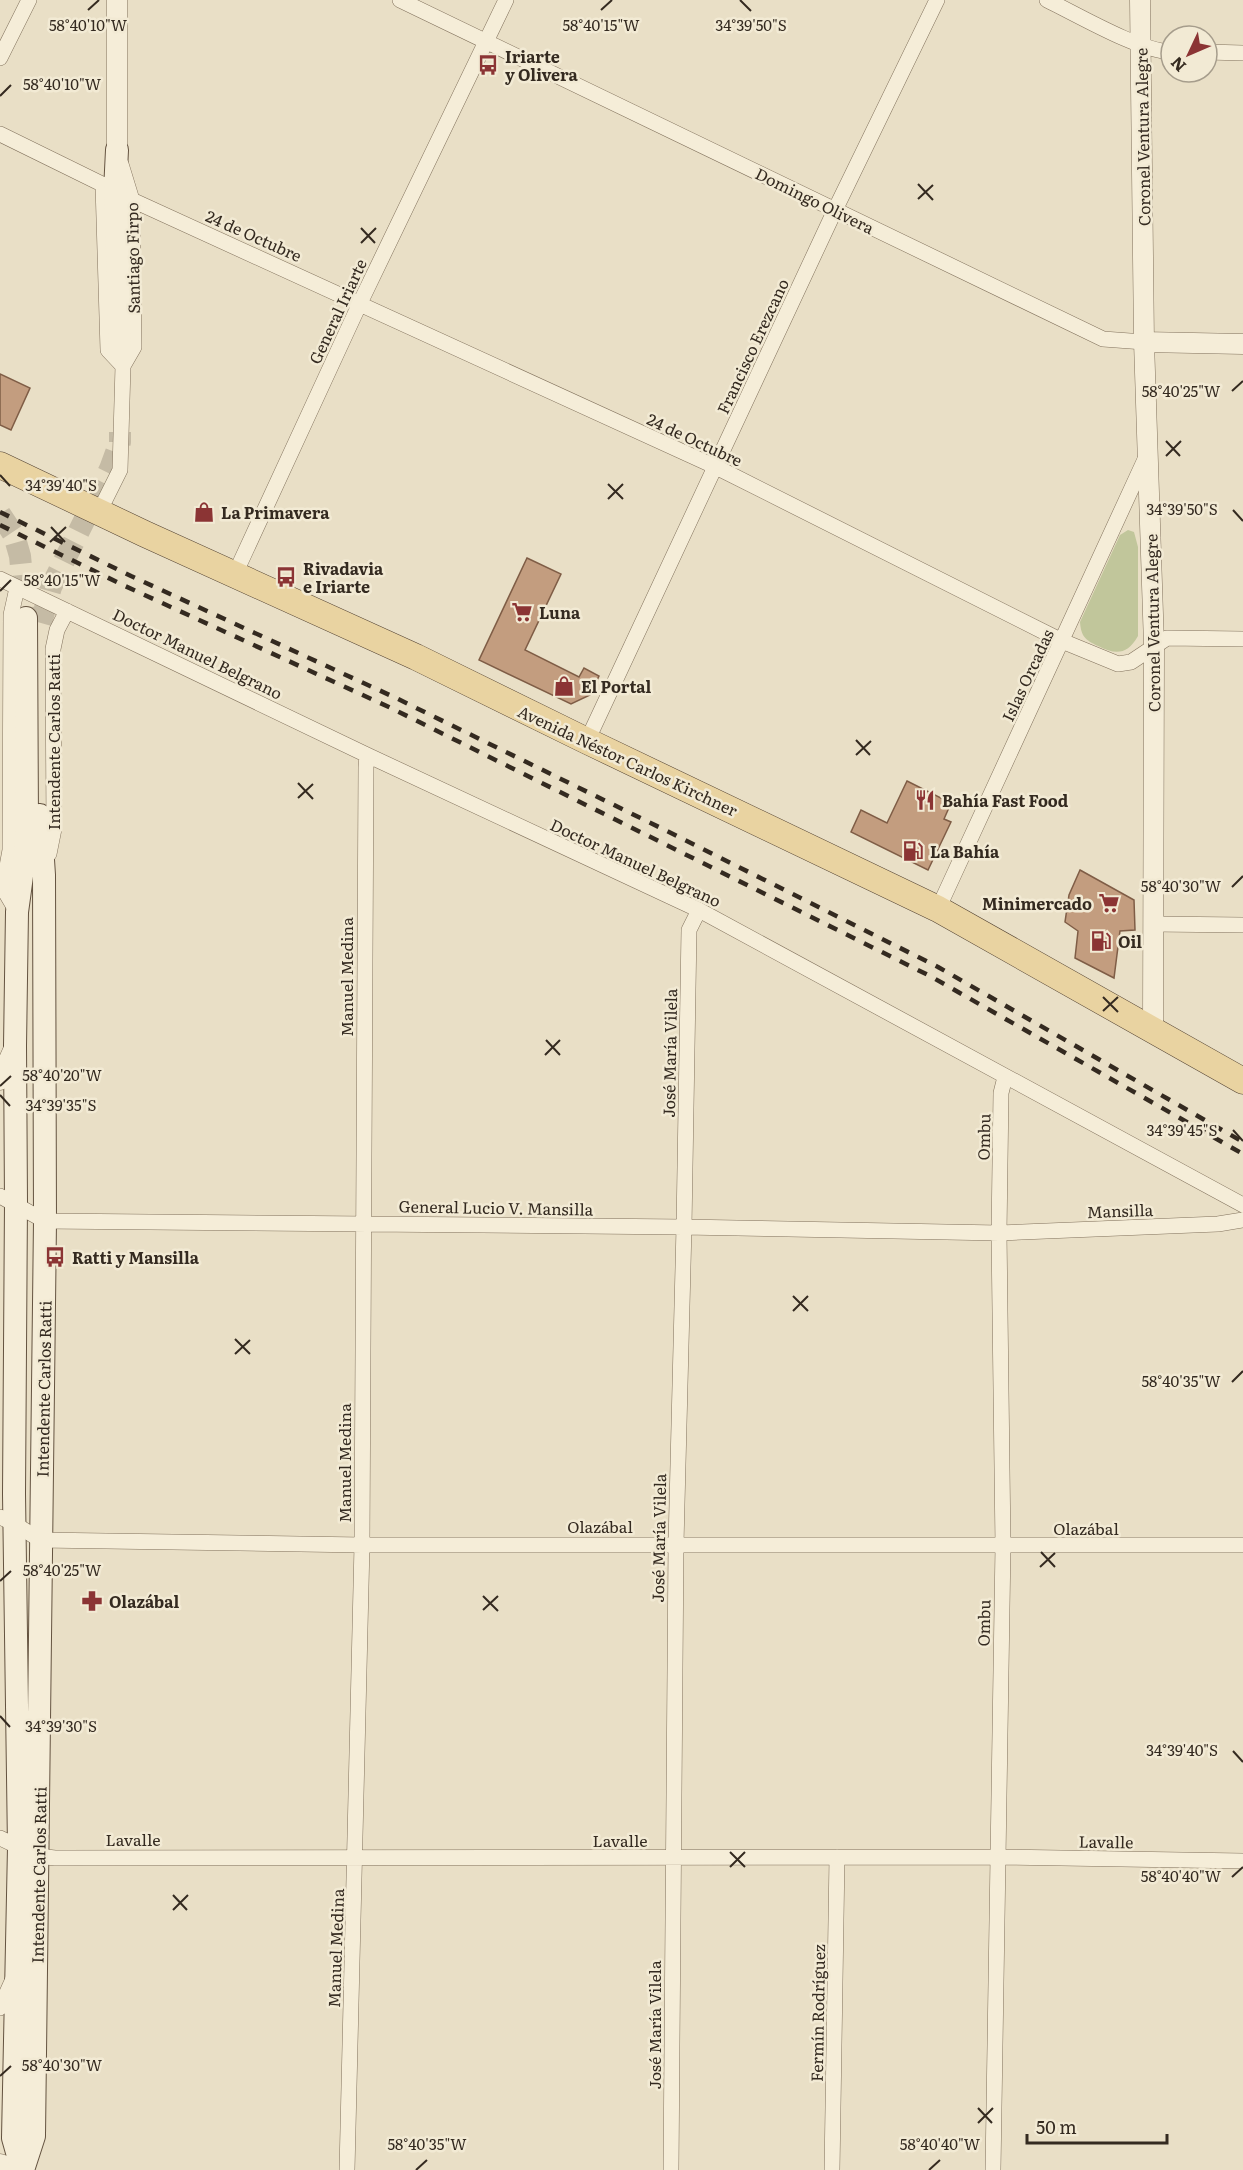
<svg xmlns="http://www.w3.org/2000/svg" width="1243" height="2170" font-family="Literata,serif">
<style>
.green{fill:#c1c69b}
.building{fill:#c39d7f;stroke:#7f5d46;stroke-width:1.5}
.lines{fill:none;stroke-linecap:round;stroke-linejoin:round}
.secondary-tunnel{stroke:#c5bba5;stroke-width:22;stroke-dasharray:22 11;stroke-linecap:butt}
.minor-casing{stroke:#82725d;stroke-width:16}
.tertiary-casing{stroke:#82725d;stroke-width:21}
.secondary-casing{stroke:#645340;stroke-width:24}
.primary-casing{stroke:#514031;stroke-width:27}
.minor{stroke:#f5edd8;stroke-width:15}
.tertiary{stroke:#f5edd8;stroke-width:20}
.secondary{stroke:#f5edd8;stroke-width:22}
.primary{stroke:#e9d3a1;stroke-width:26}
.rail{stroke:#342a20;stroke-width:4.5;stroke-dasharray:10 10;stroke-linecap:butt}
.ticks{fill:none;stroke:#342a20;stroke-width:2}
.labels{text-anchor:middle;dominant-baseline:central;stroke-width:5;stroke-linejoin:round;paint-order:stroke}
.poi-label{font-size:16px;font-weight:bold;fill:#342a20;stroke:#f2ead4;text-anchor:start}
.street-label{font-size:16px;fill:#342a20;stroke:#f2ead4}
.ticks-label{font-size:15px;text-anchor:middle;fill:#342a20;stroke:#f2ead4;stroke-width:5;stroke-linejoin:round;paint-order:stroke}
</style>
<rect width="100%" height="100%" fill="#e9dfc6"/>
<path class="green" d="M1128,530L1134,532L1138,547V636C1127,655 1116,655 1098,646C1085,640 1081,636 1080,622L1120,535Z"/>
<path class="building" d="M0,374L30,388L11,430L0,425Z
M527,558L561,574L525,650L579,677L584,668L599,676L590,695L571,704L479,660Z
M907,781L951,803L944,819L951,822L928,870L851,832L861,810L887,823Z
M1080,870L1134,900L1135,930L1120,931L1114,978L1075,958L1078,931L1065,922L1069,895Z"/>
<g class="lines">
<path class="secondary-tunnel" d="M0,514L14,535L20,556L26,618
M41,623L51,587L110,469L120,442V432"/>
<g class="minor-casing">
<path id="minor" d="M400,0L1103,339L1144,342
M1047,0C1078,15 1139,51 1171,52
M1207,52L1243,53
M0,58L29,0
M0,134L110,188
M103,185L108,350L123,366
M132,200L716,467L1062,641L1118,664L1131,662L1167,638L1243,639
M99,512L120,470L123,366L134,347L132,200L121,164
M235,574L360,303L506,0
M0,579L367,755L699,910L1243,1205
M587,741L835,210L937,0
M49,854L54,829L53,649L57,630L67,611
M938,909L1147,455
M17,912L3,888L10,850L11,615L17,588
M1153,924L1243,925
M0,1196L45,1221L684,1227L999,1233L1218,1224L1243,1220
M0,1517L15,1524L40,1540L362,1545H1243
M0,1838L38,1856L55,1858L997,1857L1243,1861
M0,2008L13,1979
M347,2170L362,1545L366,767L367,755
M671,2170L676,1544L684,1227L689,930L699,910
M832,2170L837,1857
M993,2170L1003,1546L999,1233L1001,1093L1005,1077"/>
</g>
<g class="tertiary-casing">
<path id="tertiary" d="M1140,0L1144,342L1154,645L1153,1029
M117,150V0
M1144,342L1243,344
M0,1080L15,1046
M0,2164L19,2170"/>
</g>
<g class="secondary-casing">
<path id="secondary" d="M117,150L115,191L120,350
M22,2170L13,2138L19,1847L14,1494L16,1203L15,1046L17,912L25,854L27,824L26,618
M23,2170L34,2136L45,1221L44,875L40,815"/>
</g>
<g class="primary-casing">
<path id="primary" d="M0,465L145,534L416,657L587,741L938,909L1243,1081"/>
</g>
<use href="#minor" class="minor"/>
<use href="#tertiary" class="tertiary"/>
<use href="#secondary" class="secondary"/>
<use href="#primary" class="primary"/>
<path class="rail" d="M0,512L131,576L396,698L669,832L938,967L1243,1142
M0,525L125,586L391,708L930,976L1243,1154"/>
</g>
<path class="ticks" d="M740,0L751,11M88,10L99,0M601,10L612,0M0,96L11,85M918,184L933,200M918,199L933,185M361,228L375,243M361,243L376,228M1232,391L1243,381M1166,441L1180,456M1166,456L1181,441M0,475L10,486M608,484L623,499M608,499L623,484M1233,510L1243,521M51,527L65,542M50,542L66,527M0,591L11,580M856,740L870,755M856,755L871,741M298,783L313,799M298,798L313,784M1232,887L1243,876M1103,997L1118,1012M1103,1011L1118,997M546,1040L560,1055M545,1055L560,1040M0,1086L11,1076M0,1095L10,1106M1233,1130L1243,1141M793,1296L808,1311M793,1311L808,1296M235,1339L250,1354M235,1354L250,1340M1232,1382L1243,1371M1041,1552L1055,1567M1040,1567L1055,1553M0,1581L11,1571M483,1596L498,1611M483,1610L498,1596M0,1716L10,1727M1233,1751L1243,1762M730,1852L745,1867M730,1867L745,1852M1232,1877L1243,1867M173,1895L187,1910M173,1910L188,1895M0,2076L11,2066M978,2108L992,2123M978,2123L993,2108M416,2170L427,2160M929,2170L940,2160"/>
<defs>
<g id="bus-bare" transform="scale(1.62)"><path d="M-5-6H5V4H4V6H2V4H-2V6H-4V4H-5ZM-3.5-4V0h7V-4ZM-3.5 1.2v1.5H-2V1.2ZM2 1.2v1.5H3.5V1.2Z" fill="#8b3434" stroke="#f2ead4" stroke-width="2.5" paint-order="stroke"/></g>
<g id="shop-bare" transform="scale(1.62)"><path d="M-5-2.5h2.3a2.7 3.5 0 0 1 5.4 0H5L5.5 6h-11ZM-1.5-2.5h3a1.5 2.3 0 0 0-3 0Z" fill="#8b3434" stroke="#f2ead4" stroke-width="2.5" paint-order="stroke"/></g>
<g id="supermarket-bare" transform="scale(1.62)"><path d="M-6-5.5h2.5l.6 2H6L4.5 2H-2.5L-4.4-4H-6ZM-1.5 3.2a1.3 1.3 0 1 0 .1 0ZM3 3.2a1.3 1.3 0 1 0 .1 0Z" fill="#8b3434" stroke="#f2ead4" stroke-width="2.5" paint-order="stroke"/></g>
<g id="restaurant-bare" transform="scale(1.62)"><path d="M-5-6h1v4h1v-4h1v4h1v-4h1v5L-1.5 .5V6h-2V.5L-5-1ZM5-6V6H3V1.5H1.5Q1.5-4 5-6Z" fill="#8b3434" stroke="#f2ead4" stroke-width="2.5" paint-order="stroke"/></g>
<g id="fuel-bare" transform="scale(1.62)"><path d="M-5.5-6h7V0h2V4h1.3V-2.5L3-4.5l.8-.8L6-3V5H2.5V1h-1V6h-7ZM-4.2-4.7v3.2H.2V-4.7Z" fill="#8b3434" stroke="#f2ead4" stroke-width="2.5" paint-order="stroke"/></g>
<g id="pharmacy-bare" transform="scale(1.62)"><path d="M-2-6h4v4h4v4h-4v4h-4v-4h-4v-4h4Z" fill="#8b3434" stroke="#f2ead4" stroke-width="2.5" paint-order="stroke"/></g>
</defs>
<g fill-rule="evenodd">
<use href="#bus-bare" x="488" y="65"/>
<use href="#shop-bare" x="204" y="512"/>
<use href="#bus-bare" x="286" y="577"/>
<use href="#supermarket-bare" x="522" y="612"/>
<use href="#shop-bare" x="564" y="686"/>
<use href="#restaurant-bare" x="925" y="800"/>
<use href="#fuel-bare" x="913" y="851"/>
<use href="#supermarket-bare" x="1109" y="903"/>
<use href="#fuel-bare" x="1101" y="941"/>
<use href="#bus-bare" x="55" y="1257"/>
<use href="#pharmacy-bare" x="92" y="1601"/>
</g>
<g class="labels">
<g class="poi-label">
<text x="505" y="56">Iriarte<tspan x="505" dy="18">y Olivera</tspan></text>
<text x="221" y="512">La Primavera</text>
<text x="303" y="568">Rivadavia<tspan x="303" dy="18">e Iriarte</tspan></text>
<text x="539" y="612">Luna</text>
<text x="581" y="686">El Portal</text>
<text x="942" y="800">Bahía Fast Food</text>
<text x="930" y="851">La Bahía</text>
<text x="1092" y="903" text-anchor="end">Minimercado</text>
<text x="1118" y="941">Oil</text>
<text x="72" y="1257">Ratti y Mansilla</text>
<text x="109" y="1601">Olazábal</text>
</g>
<g class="street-label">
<text transform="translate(1142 137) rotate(-91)">Coronel Ventura Alegre</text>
<text transform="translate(815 200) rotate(26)">Domingo Olivera</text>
<text transform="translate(254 235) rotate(24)">24 de Octubre</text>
<text transform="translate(132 258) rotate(-91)">Santiago Firpo</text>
<text transform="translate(337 311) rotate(-65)">General Iriarte</text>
<text transform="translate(752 346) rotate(-65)">Francisco Erezcano</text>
<text transform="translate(695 439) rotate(25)">24 de Octubre</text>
<text transform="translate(1152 623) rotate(-91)">Coronel Ventura Alegre</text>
<text transform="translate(198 653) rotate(26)">Doctor Manuel Belgrano</text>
<text transform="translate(1027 675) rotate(-65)">Islas Orcadas</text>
<text transform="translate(53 742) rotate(-90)">Intendente Carlos Ratti</text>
<text transform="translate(628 760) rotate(25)">Avenida Néstor Carlos Kirchner</text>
<text transform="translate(636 862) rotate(25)">Doctor Manuel Belgrano</text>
<text transform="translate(346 977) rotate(-90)">Manuel Medina</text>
<text transform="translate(669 1053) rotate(-89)">José María Vilela</text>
<text transform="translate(983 1137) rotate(-89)">Ombu</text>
<text transform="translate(496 1207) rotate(1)">General Lucio V. Mansilla</text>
<text transform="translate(1120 1210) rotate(-2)">Mansilla</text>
<text transform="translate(43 1389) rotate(-89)">Intendente Carlos Ratti</text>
<text transform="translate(344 1463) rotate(-90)">Manuel Medina</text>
<text x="600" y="1526">Olazábal</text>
<text x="1086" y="1528">Olazábal</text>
<text transform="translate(658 1538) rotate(-89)">José María Vilela</text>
<text transform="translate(983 1623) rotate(-89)">Ombu</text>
<text x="133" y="1839">Lavalle</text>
<text x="620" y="1840">Lavalle</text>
<text transform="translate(1106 1841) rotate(1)">Lavalle</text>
<text transform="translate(38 1875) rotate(-89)">Intendente Carlos Ratti</text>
<text transform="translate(335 1948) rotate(-88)">Manuel Medina</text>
<text transform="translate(817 2013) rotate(-89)">Fermín Rodríguez</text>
<text transform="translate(654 2025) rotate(-90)">José María Vilela</text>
</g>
</g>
<g class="ticks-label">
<text x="88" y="31">58°40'10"W</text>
<text x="601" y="31">58°40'15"W</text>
<text x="751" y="31">34°39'50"S</text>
<text x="62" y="90">58°40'10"W</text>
<text x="1181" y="397">58°40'25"W</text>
<text x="61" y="491">34°39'40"S</text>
<text x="1182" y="515">34°39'50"S</text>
<text x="62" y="586">58°40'15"W</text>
<text x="1181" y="892">58°40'30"W</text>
<text x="62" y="1081">58°40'20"W</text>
<text x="61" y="1111">34°39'35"S</text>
<text x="1182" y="1136">34°39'45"S</text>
<text x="1181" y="1387">58°40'35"W</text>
<text x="62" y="1576">58°40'25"W</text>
<text x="61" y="1732">34°39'30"S</text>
<text x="1182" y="1756">34°39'40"S</text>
<text x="1181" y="1882">58°40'40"W</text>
<text x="62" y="2071">58°40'30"W</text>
<text x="427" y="2150">58°40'35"W</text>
<text x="940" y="2150">58°40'40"W</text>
</g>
<g transform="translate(1189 54) rotate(226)"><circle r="28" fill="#f2ead4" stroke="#a69d8c" stroke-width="1.5"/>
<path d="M0-4.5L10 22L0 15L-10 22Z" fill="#8b3434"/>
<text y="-9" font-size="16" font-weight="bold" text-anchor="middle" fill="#342a20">N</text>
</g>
<path d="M1027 2134v9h140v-9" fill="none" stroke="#342a20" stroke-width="3"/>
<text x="1036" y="2134" font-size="18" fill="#342a20" stroke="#f2ead4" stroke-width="4.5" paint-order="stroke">50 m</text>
</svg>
